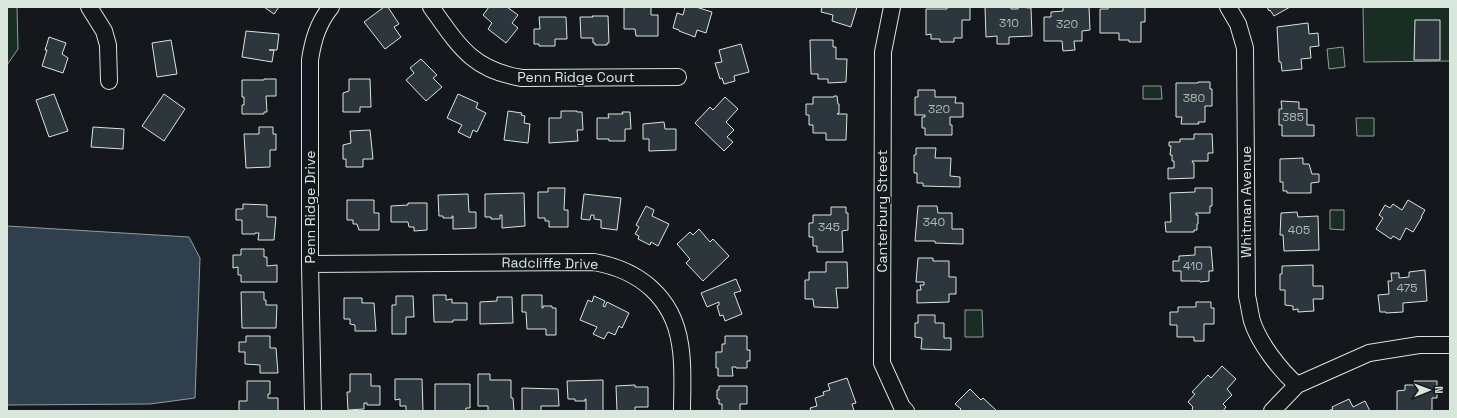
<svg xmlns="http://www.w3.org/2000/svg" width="1457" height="418" font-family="'Space Grotesk',sans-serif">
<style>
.green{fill:#1a2d24;stroke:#939e99}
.water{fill:#2f3f4d;stroke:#939e99}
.building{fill:#2c363c;stroke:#d8e6dc}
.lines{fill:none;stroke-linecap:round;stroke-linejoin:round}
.minor-casing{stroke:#d8e6dc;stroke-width:18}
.minor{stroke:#14181c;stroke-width:16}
.labels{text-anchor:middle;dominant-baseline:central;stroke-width:3;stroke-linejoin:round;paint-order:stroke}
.number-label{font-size:12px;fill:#adbab4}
.street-label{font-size:14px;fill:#d8e6dc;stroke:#14181c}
</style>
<rect width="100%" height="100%" fill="#14181c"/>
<path class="green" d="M7,7H17L18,49L7,65Z
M1363,7H1450V61L1364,62Z
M1343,47L1345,67L1329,69L1327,49Z
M1143,86H1161L1162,99H1143Z
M1356,118H1374V136H1357Z
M1330,210H1344V230L1330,229Z
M965,310H982L983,337H965Z"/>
<path class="water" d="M7,226L189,237L200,258L195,398L150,404L7,405Z"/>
<path class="building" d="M264,7H279L274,14Z
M384,7H388L399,24L394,27L401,37L385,49L364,22Z
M489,7H507L518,15L512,23L518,28L506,43L488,29L492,23L483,15Z
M627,7H651V15H658V36H636L635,29H624V8Z
M685,7H696L712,12L706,33L697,30L695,37L679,31V30L673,28L677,13L683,15Z
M822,7H857L851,27L832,21L833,15L821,12Z
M947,7H970V20H962V38H954V42H940V39H931V34L926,35V9H947Z
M985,7H1011V9H1018V7L1031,8L1032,36L1009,37V44H997V36L986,37Z
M1063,7H1089L1090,30L1082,31V41H1074L1075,50L1063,51L1062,41H1044V17H1051V12L1063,11Z
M1108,7H1145V22H1141V42H1129V40H1119V33H1100V9H1108Z
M1267,7H1290L1274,16L1270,10L1269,11Z
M592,16H608L609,43H607V45H595V43H593V38H581L580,17H593Z
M539,17H566L567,39H555V46H539V44H534V29H540Z
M1415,20H1440V60H1414Z
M1308,23L1309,34L1318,33L1319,46L1310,47L1311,58L1301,59L1302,69L1282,71L1281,62H1279L1277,27Z
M246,31L279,34L277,50H269H274L272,62L242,57Z
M49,37L66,43L62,54L68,58L63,73L42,66L47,50H45Z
M171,40L177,74L157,77L152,43Z
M810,40H833V47H836V59H847L846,82L828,83V79H818V74H811Z
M741,44L749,72L734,76L735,81L724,84L722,78L720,79L715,63L722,62L719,50Z
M421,59L437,75L433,78L442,87L426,101L406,80L414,73L410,68Z
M264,79H276V96H266L267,112H264V114H242V105H244V97H242V80H264Z
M349,79H370L371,107H360V112H343V93L349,91Z
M1198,82H1210V89H1212V106H1205V122H1198L1199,124H1181L1182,117H1176V83H1198Z
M918,90H935V97H956L955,103H963V117H950V125H952V135H925V128H922V117H925V115H915V97H918Z
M54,94L68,131L49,137L36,100Z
M164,94L185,109L164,141L142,126Z
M458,94L478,103L476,108L486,113L477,132L473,130L470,138L458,132L462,125L447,118Z
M834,96H837L838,104H839V113L837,114H847L846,140H826V133H813V125H809V115H806V104H813V97H834Z
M725,97L738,109L726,122L734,130L727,137L733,142L724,151L695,123L710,107L713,110Z
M1281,101L1299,102V109H1307V125H1314V136H1282V125H1279V109H1282Z
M508,111L522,113L521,115L525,116L524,123L530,124L528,143L504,140Z
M561,111H577V112H582L583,130H577L578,141L549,143V118H561Z
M622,112H630L631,129H625V141H609V139H597V118H609L608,114H623Z
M664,122L665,129H676V150L649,151V139H643V124Z
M93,127L124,129L123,149L91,147Z
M259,127H273V134H276V150H270V167L246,168L244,134H259Z
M370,130L373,159H363V167H346V159H343V145L351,143L350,131Z
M1194,134H1212L1213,153H1208V161H1192L1193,163H1194V178L1168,179V168H1174V161H1172V155H1170L1171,146H1169V142H1180V139H1194Z
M916,148H936L935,158H951L950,176L960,177V187L923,186V183H917V173H914V155H916Z
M1303,158V164H1309L1312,174H1319V182L1311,183V193H1287V191H1283V182H1280V159Z
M548,188H565L564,210H568V227H549V221H545V218H538V192H548Z
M1195,188H1212V206H1210V213H1196V215H1198V224H1197V230H1194V232H1166L1165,222H1171L1170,193L1195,192Z
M524,193L525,226L502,228V215H500V219H491V217H485V194Z
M468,194L469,212H476V228L453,229V216H452V218H443V216H439L438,195Z
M584,194L621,198L617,230L601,228V220L594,219V215H591L590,220L581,219Z
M347,200H374V213H379V230H359L357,224H353V220H347Z
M1408,200L1425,210L1421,217H1422L1413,232L1406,228L1400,240L1393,236L1391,239L1376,229L1383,218L1379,215L1385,205L1390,208L1393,204L1402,210Z
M408,203H427V230L414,231V227H409L408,222H391V206L408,205Z
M243,204L267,205V217H276L274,240H258L259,233H255V234H242V220H236V209H243Z
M646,206L654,210L652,216L669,224L658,246L651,242L650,245L638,239L639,236L635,234L639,227L636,225Z
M918,206H937L938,213H952V229H963V244L935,243V241H915Z
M831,207H846V213H848V230L842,231L843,252H817V246H813V237H809V223H813V215H831Z
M1297,212L1298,217L1318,216L1319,250L1284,251L1283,235H1280L1281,213Z
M699,229L710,242L713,239L729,256L703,281L686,263L690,259L677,244L690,232L693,235Z
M1195,247H1211L1213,271H1209V281L1200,282V281H1181V271H1173V261H1179V256L1195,255Z
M241,249H264V257H267V266L277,265V282H241V275H238V267L233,268V255H241Z
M918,258H933V261H949V277H956V294H949V302L917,303V290H921L920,285H924V282H916Z
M826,262H847L848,288H836L838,308L814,307L813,299H805V280H809V272H826Z
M1313,265V286H1323V299H1313L1314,311L1298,312V309L1293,310V306L1285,305V290H1280V274H1282V266Z
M1425,270L1427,301L1403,303V312L1386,313V312H1380L1378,295L1389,294L1388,281H1392L1391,273H1399V278L1409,277V272Z
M736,279L741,291L734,293L742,314L725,321L723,315L720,316L717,306L719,305V302L707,307L701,293Z
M241,292H264V300H266V305H277L276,328H242Z
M433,295H446V300L452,299V303H467V320H453V322H434Z
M522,295H542V308H543V306H552V308H556V335H546V329H527L526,312H522Z
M396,296H413L414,317H406V334H392V305H396Z
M594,296L605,301L603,306L605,307L607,302L629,313L622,328L619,326L615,335L608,332L604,339L593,334L597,327L580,320L588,300L592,302Z
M497,297H512L513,323L480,324V302L497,301Z
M344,298H362V303H374L376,331H355V325L350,324V319H344Z
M1196,302H1211V308H1214V324H1204V341H1194V337H1177V325H1170V312H1178V307H1196Z
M918,315H935V323H944V338H951V350L921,349L922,338L915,337V323H918Z
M246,336H270V348H276L278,373H260V365L245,364V352H239V342H246Z
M725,336H747V350H750V361H747V368H736V367H732L733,376H718V368H716V352H722V344H725Z
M1222,366L1236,379L1227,389L1232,395L1223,404L1226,407L1223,411H1194L1192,409L1193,407L1188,402L1195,394L1192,392L1208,375L1211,378Z
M350,374H371V386H380V405H367V403H364V409L348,410L347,392H350Z
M478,374H490V380H511V398H513L514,411H488V406H478Z
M847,378L856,403L852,404L854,411H811L810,408L817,406L815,398L824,395L823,392L830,390L828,384Z
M395,379H422L423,411H406V406H400V399L395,400Z
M603,380V411H586V399H585V401H575V399H568L567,381Z
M247,381H270V394H268V398H278V411H239V401H247Z
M1414,381H1437V398H1432V411H1397V391L1405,390V385H1414Z
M435,384H470V408H466V411H435Z
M635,385V387H648V407H635V411H617L616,386Z
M719,386H747V404H740V411H722V404H719V399H717V390H719Z
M522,388L558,389L559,406H541V411H522Z
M970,389L981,400L983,398L997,411H959L961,409L955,404Z
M1349,399L1353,407L1365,401L1370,411H1328L1333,409L1332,407Z"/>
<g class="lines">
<g class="minor-casing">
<path id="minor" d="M89,7L104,31L108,45L109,81
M431,7C459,46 472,70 522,78L678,77
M892,7L883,52L882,363L902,407L906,411
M1228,7L1238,24L1245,48L1247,296C1249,304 1250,313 1252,321C1259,343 1280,370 1297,385
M310,264L594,262C639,270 673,297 680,344C684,365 682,389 682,411
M313,411L310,264V60C313,40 318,23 331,7
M1272,411L1297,385L1369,353L1419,345H1450"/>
</g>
<use href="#minor" class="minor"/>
</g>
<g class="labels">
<g class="number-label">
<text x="1009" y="23">310</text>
<text x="1067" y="24">320</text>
<text x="1194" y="98">380</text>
<text x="939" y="109">320</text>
<text x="1293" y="117">385</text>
<text x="934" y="222">340</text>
<text x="829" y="227">345</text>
<text x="1299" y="230">405</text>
<text x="1193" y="266">410</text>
<text x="1407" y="288">475</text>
</g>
<g class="street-label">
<text x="576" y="77">Penn Ridge Court</text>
<text transform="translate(1246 202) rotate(-90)">Whitman Avenue</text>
<text transform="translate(310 207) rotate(-90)">Penn Ridge Drive</text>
<text transform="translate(882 211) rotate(-90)">Canterbury Street</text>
<text transform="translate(550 263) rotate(1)">Radcliffe Drive</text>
</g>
</g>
<rect width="1457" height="418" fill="none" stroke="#d8e6dc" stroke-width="16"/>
<g transform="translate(1429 390) rotate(89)" stroke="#14181c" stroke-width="3" paint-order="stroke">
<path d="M0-3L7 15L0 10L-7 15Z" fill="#d8e6dc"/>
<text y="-6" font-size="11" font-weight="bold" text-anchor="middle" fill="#d8e6dc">N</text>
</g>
</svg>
